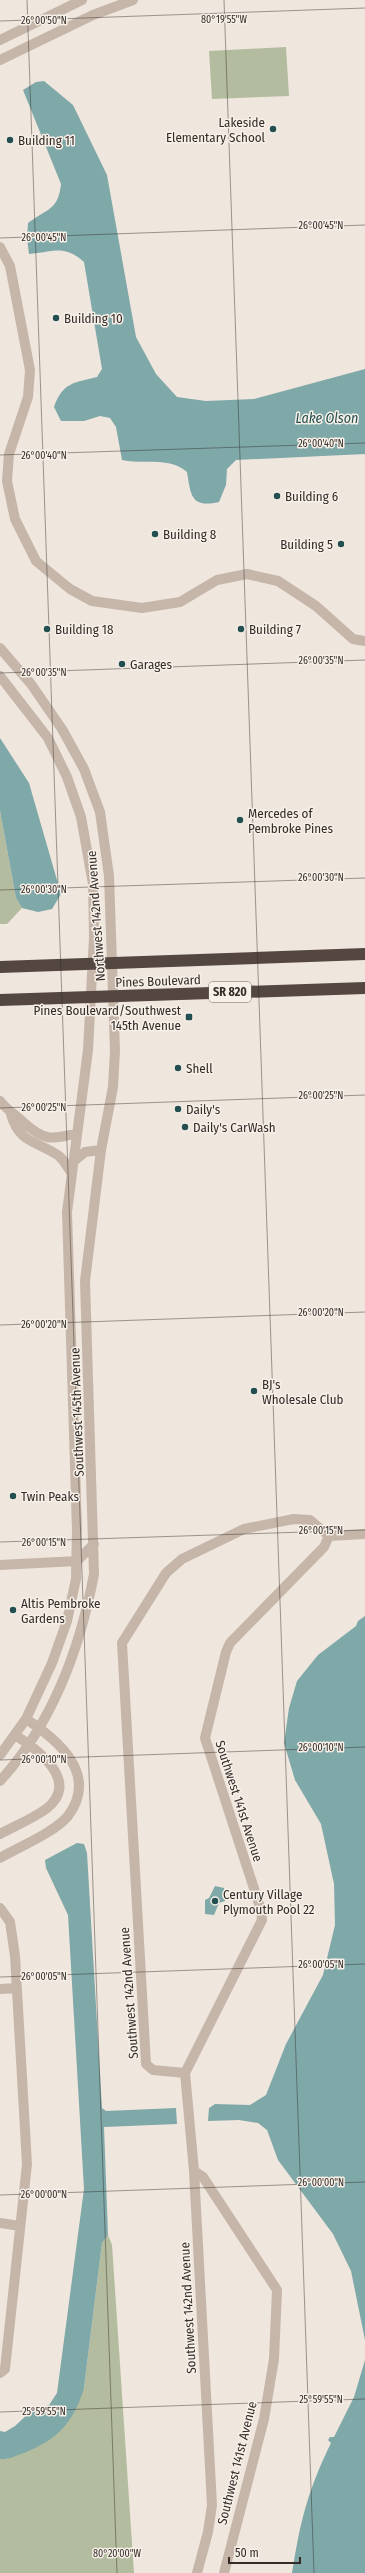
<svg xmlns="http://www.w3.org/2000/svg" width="365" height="2573" font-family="'Fira Sans Condensed',sans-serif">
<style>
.green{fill:#b3bc9e}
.water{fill:#7fa8a9}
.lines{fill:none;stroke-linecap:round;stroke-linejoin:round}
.minor{stroke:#c6b6aa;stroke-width:10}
.highway{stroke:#544641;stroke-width:12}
.ticks{fill:none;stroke:#342c29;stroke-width:1;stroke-opacity:0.45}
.poi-dot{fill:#234f51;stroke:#f7f0e8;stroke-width:1.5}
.labels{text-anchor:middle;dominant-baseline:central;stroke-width:3;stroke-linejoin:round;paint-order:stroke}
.shield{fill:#f7f0e8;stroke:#6e6762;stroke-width:1}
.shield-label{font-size:12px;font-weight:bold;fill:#342c29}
.poi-label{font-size:13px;fill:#342c29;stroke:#f7f0e8;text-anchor:start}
.street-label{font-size:13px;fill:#342c29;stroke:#f7f0e8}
.water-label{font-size:14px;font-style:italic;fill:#234f51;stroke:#f7f0e8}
.ticks-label{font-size:10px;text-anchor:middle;fill:#342c29;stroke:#f7f0e8;stroke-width:3;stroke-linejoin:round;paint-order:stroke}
</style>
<rect width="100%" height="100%" fill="#efe6dd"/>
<path class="green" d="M286,47L289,96L212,99L209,51Z
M0,811L16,898L22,908L7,924H0Z
M108,2235L112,2245L134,2573H0V2459H7L84,2388L102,2243Z"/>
<path class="water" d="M44,81L73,105L107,175L136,337L156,374L177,397L206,401L254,399L365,369V454L236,460L227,469L226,485L219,502C191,508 191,496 187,472C169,456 144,465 122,460L116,427L110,418L100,416L84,421H61L54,407C63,382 74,383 97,377L102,369L84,262C64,244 53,252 29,254L27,238L28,223C47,208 58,211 61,184L23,90L36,82Z
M0,738L29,783L61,894L52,909L38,912L22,908L16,898L0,811Z
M365,1616V2340L351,2271L333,2234L278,2160L267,2130L258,2123L239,2120L208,2121L209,2108L215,2104L250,2105L266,2095L286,2044L323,1975L335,1925L334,1884L321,1824L295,1780L284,1743L289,1708L297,1681L318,1655L356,1626L358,1621Z
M77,1843L84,1844L87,1853L102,2108L106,2111L176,2108L177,2124L104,2127L108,2235L102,2243L84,2388C74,2422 57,2440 24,2453C15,2456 9,2460 0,2459V2431L5,2432L15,2426L30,2412L49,2405L57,2393L84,2189L68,1915L46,1868L45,1860Z
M215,1886L224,1888L225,1901L219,1903L214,1915L205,1914V1900L209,1898Z
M365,2360V2573H292C300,2522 308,2490 331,2443L328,2440L330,2437H334L354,2397Z"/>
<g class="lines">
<path class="minor" d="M0,40L82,0
M0,60L93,15L133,0
M0,247L10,266L30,370L28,397L9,454L7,481L15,519L36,561L70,589L92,601L142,608L180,602L217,580L247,574L278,581L316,606L353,639L365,641
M0,648L31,684L62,729L84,769L100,812L109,876L115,1051L113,1087L101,1150L85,1281L94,1574C80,1649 52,1724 0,1781
M0,676L48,738L67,777L81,817L93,884L94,937L88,1050L67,1212L77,1530L76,1579L67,1621L52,1663L26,1719L0,1755
M0,1101C8,1111 15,1114 23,1122C44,1141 51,1140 77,1133
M11,1114C19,1144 38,1141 59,1156C64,1160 68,1168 72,1174
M73,1162L85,1152L101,1150
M329,1536L365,1534
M0,1565L77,1561L94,1544
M0,1834C15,1826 32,1819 46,1809C82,1782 37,1749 15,1735
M0,1858C19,1847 55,1832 68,1816C99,1774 58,1740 26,1719
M0,1908L10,1922L15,1956L27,2164L5,2369L0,2373
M0,1989L17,1988
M185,2073L153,2070L146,2064L122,1643L166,1573L182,1559L244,1529L294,1519L310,1520L329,1536
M185,2073L262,1920L261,1910L205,1738L226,1652L230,1643L324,1547L329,1536
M185,2073L194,2171L212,2505L208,2532L197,2573
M194,2171L203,2177L277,2290L274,2359L264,2419L224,2573
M0,2223L20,2226"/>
<path class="highway" d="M0,967L365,954
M0,1000L365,988"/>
</g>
<path class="ticks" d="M27,0L117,2573M224,0L314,2573M0,21L365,8M0,238L365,225M0,455L365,443M0,673L365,660M0,890L365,878M0,1108L365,1095M0,1325L365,1312M0,1542L365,1530M0,1760L365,1747M0,1977L365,1964M0,2195L365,2182M0,2412L365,2399"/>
<g class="poi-dot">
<circle cx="273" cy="129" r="4"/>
<circle cx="10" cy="140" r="4"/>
<circle cx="56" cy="318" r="4"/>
<circle cx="277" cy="496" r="4"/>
<circle cx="155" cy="534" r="4"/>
<circle cx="341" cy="544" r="4"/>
<circle cx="47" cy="629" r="4"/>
<circle cx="241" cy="629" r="4"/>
<circle cx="122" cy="664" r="4"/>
<circle cx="240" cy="820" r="4"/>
<rect x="185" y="1013" width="8" height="8" rx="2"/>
<circle cx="178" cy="1068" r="4"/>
<circle cx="178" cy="1109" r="4"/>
<circle cx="185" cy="1127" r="4"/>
<circle cx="254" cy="1391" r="4"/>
<circle cx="13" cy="1496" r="4"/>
<circle cx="13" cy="1610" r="4"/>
<circle cx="215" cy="1901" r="4"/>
</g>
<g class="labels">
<rect class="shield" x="209" y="982" width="42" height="20" rx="3"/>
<g class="shield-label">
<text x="230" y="992">SR 820</text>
</g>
<g class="poi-label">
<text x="265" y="122" text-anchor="end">Lakeside<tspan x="265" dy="15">Elementary School</tspan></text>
<text x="18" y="140">Building 11</text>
<text x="64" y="318">Building 10</text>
<text x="285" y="496">Building 6</text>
<text x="163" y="534">Building 8</text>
<text x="333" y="544" text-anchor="end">Building 5</text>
<text x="55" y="629">Building 18</text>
<text x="249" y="629">Building 7</text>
<text x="130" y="664">Garages</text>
<text x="248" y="813">Mercedes of<tspan x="248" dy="15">Pembroke Pines</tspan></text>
<text x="181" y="1010" text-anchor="end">Pines Boulevard/Southwest<tspan x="181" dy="15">145th Avenue</tspan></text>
<text x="186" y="1068">Shell</text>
<text x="186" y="1109">Daily's</text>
<text x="193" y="1127">Daily's CarWash</text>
<text x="262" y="1384">BJ's<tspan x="262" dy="15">Wholesale Club</tspan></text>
<text x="21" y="1496">Twin Peaks</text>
<text x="21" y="1603">Altis Pembroke<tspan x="21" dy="15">Gardens</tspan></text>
<text x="223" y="1894">Century Village<tspan x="223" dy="15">Plymouth Pool 22</tspan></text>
</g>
<g class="street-label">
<text transform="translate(96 916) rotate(-94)">Northwest 142nd Avenue</text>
<text transform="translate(158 981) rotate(-2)">Pines Boulevard</text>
<text transform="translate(77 1412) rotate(-92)">Southwest 145th Avenue</text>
<text transform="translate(239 1801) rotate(72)">Southwest 141st Avenue</text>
<text transform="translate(129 1993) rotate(-94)">Southwest 142nd Avenue</text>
<text transform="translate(188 2308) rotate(-93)">Southwest 142nd Avenue</text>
<text transform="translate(237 2463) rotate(-76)">Southwest 141st Avenue</text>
</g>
<g class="water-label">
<text x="327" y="418">Lake Olson</text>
</g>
</g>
<g class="ticks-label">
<text x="224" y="23">80°19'55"W</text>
<text x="44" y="24">26°00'50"N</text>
<text x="321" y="229">26°00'45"N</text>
<text x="44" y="241">26°00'45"N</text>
<text x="321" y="447">26°00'40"N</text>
<text x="44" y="459">26°00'40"N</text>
<text x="321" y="664">26°00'35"N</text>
<text x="44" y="676">26°00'35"N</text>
<text x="321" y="881">26°00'30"N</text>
<text x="44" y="893">26°00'30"N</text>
<text x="321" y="1099">26°00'25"N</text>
<text x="44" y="1111">26°00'25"N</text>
<text x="321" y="1316">26°00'20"N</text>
<text x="44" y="1328">26°00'20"N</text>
<text x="321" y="1534">26°00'15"N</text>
<text x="44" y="1546">26°00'15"N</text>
<text x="321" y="1751">26°00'10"N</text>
<text x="44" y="1763">26°00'10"N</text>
<text x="321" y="1968">26°00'05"N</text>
<text x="44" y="1980">26°00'05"N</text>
<text x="321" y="2186">26°00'00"N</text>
<text x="44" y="2198">26°00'00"N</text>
<text x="321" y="2403">25°59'55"N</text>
<text x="44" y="2415">25°59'55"N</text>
<text x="117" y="2557">80°20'00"W</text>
</g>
<path d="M229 2557v6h71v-6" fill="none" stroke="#342c29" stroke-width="2"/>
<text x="235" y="2557" font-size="12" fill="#342c29" stroke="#f7f0e8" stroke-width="3" paint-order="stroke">50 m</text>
</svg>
